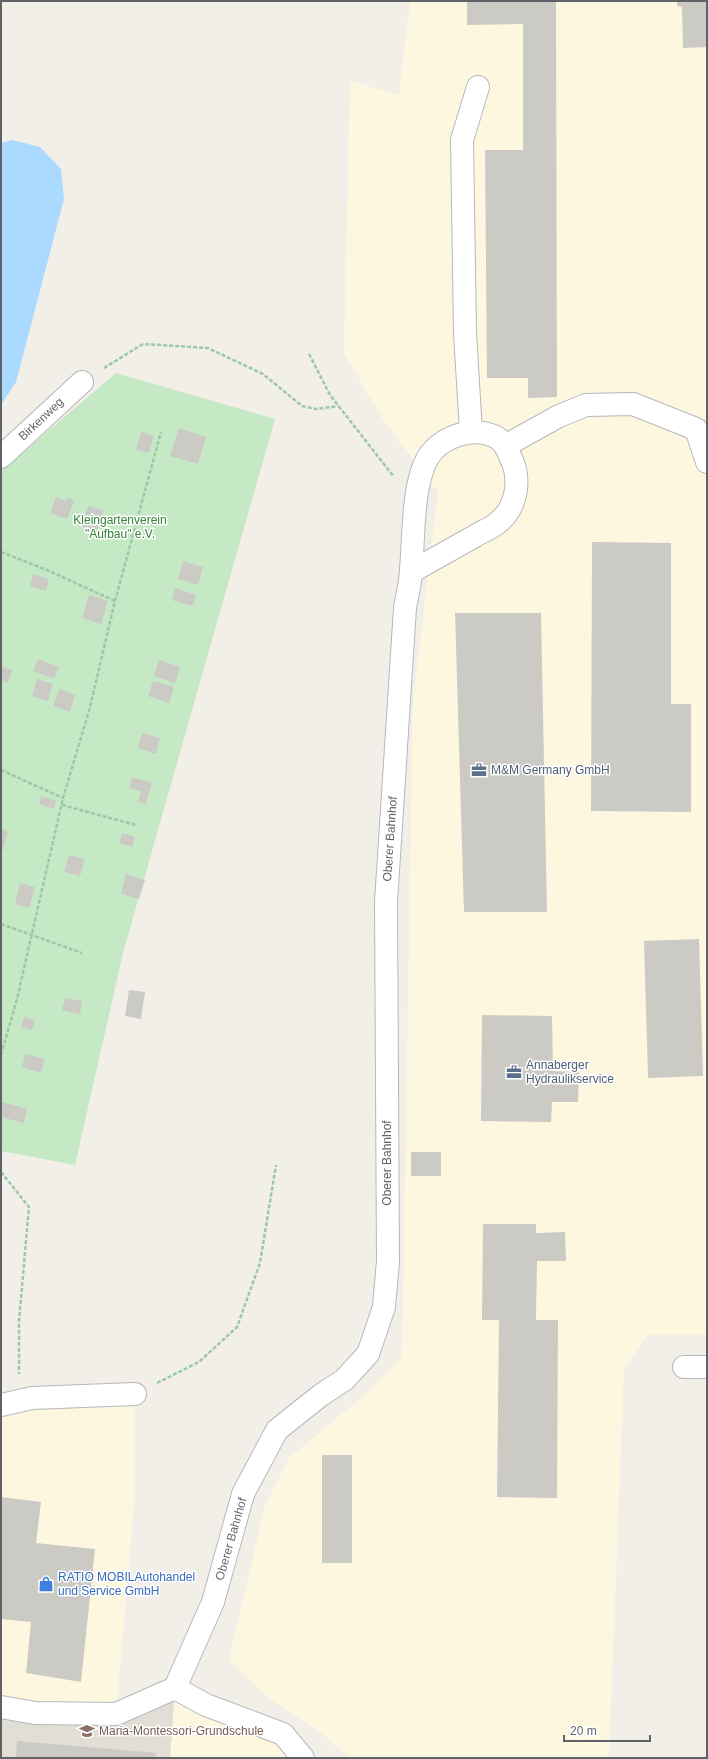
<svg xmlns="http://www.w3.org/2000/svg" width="708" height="1759" font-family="Arial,sans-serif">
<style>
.commercial{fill:#fef7e0}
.education{fill:#e1ded6}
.green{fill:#c5e8c5}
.water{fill:#aadaff}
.building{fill:#cccac5}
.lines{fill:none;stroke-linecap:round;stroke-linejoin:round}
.minor-casing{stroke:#b5b8bc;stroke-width:24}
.path{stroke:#9cc7a9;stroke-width:2.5;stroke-dasharray:4 2;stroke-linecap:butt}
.minor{stroke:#fff;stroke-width:22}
.labels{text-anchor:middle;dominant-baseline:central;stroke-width:3;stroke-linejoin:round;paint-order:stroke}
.street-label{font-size:12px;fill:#5f6368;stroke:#fff}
.park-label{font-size:12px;fill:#348238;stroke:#fff}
.service-label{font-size:12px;fill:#4e5e75;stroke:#fff;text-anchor:start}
.shop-label{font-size:12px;fill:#366cbe;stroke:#fff;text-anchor:start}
.education-label{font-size:12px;fill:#785e54;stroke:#fff;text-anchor:start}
</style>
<rect width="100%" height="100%" fill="#f1efe8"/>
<path class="commercial" d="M410,1H707V1335H647L624,1369L609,1758H349L325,1736L263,1693L229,1660L265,1506L289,1458L361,1398L402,1357L413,702L438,492L382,418L344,353L350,81L399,95Z
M135,1394V1494L116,1714L1,1707V1405Z
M175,1688L243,1718L303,1758H170Z"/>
<path class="education" d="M175,1688L170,1758H1V1707L116,1714Z"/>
<path class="green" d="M116,373L275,419L123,953L75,1165L1,1151V471Z"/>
<path class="water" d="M12,140L40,147L61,169L64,199L16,382L1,405V143Z"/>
<path class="building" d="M467,1H556L557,397L528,398V378H487L485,150H523V24L467,25Z
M677,1H707V47L683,48L682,7L677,6Z
M179,428L206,437L198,464L170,456Z
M141,432L154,436L149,453L136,450Z
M56,497L66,501L68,498L74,500L67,519L50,513Z
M88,506L103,510L97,531L82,527Z
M592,542L671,543V704H691V812L591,811Z
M183,561L203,567L198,585L178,579Z
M33,574L49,579L46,591L30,586Z
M175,588L196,595L193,606L172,600Z
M89,595L108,601L101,624L82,618Z
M455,613H541L547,912H464Z
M38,659L59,667L54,679L33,671Z
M159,660L180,667L175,683L154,676Z
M1,666L12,670L8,683L1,680Z
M37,679L53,684L48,701L32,696Z
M153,681L174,687L169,703L148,696Z
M59,689L75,695L70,712L53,706Z
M142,733L160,738L156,754L138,748Z
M132,777L152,783L146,804L138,802L141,791L129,788Z
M41,796L56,801L54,809L39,804Z
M1,829L8,831L3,851L1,850Z
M122,833L135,837L132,847L119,843Z
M69,855L85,859L80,876L64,872Z
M126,874L145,880L139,899L121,894Z
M20,883L35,887L29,908L15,904Z
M699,939L703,1076L648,1078L644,941Z
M129,990L145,992L141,1019L125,1016Z
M65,998L82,1001L80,1014L62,1010Z
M482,1015L552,1016L553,1071L579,1072L578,1102H552L551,1122L481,1121Z
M24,1017L35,1020L32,1030L21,1027Z
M25,1054L45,1059L41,1073L22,1067Z
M1,1102L27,1109L24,1123L1,1117Z
M411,1152H441V1176H411Z
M483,1224H536V1233L565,1232L566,1261H537L536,1320H558L557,1498L497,1497L499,1320H482Z
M322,1455H352V1563H322Z
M1,1497L41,1502L36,1543L95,1549L81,1682L26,1673L31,1622L1,1619Z
M17,1741L156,1753L155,1758H16Z"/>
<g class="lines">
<g class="minor-casing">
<path id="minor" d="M471,432L465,333L462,140L478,87
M505,446L559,416L586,405L633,404L696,429L707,462
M1,457L82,382
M684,1367H707
M1,1405L32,1398L135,1394
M175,1688L206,1705L283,1734L303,1758
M1,1707L35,1713L116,1714L175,1688L213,1602L243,1494L277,1430L321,1395L344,1380L368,1354L384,1307L388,1261L386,902L405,608C407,595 411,582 411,569C414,538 412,487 427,459C440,436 476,424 499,439C504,443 507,449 509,454C522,477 518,508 496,524C490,529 481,532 475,536C454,548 432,560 411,572"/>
</g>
<path class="path" d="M309,354L330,395L394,477
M104,368L143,344L208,348L263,374L302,406L316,409L338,406
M1,552L47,570L115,601
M1,770L63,798
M62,805L136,825
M1,924L82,953
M1,1055L17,999L63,798L90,707L115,601L161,432
M1,1172L29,1207L19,1321V1374
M157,1383L199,1362L237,1327L260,1263L276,1165"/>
<use href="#minor" class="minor"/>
</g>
<defs>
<g id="office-bare" transform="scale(1.2)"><path d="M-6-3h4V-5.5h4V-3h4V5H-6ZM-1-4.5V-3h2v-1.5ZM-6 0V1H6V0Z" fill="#5c6f8a" stroke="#fff" stroke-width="2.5" paint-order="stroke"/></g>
<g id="shop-bare" transform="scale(1.2)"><path d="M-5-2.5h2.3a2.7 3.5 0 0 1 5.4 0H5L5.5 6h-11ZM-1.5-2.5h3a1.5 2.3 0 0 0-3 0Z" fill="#3f7fe0" stroke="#fff" stroke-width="2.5" paint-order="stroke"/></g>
<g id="school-bare" transform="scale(1.2)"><path d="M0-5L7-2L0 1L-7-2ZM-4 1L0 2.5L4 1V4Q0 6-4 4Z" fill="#8d6e63" stroke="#fff" stroke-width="2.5" paint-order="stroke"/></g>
</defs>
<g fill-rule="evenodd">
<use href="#office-bare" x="479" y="770"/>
<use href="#office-bare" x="514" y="1072"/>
<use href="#shop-bare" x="46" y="1584"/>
<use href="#school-bare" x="87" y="1731"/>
</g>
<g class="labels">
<g class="street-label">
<text transform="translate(41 419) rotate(-43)">Birkenweg</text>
<text transform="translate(390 839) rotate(-86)">Oberer Bahnhof</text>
<text transform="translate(387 1163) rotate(-90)">Oberer Bahnhof</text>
<text transform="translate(231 1539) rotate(-74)">Oberer Bahnhof</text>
</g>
<g class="park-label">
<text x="120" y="520">Kleingartenverein<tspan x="120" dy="14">"Aufbau" e.V.</tspan></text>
</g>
<g class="service-label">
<text x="491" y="770">M&amp;M Germany GmbH</text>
<text x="526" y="1065">Annaberger<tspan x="526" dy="14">Hydraulikservice</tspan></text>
</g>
<g class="shop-label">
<text x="58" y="1577">RATIO MOBILAutohandel<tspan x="58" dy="14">und Service GmbH</tspan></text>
</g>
<g class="education-label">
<text x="99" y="1731">Maria-Montessori-Grundschule</text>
</g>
</g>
<rect width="708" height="1759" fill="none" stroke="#5f6368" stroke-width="4"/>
<path d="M564 1735v6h86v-6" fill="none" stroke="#5f6368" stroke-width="2"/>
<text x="570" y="1735" font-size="12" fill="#5f6368" stroke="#ffffff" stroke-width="3" paint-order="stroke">20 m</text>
</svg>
